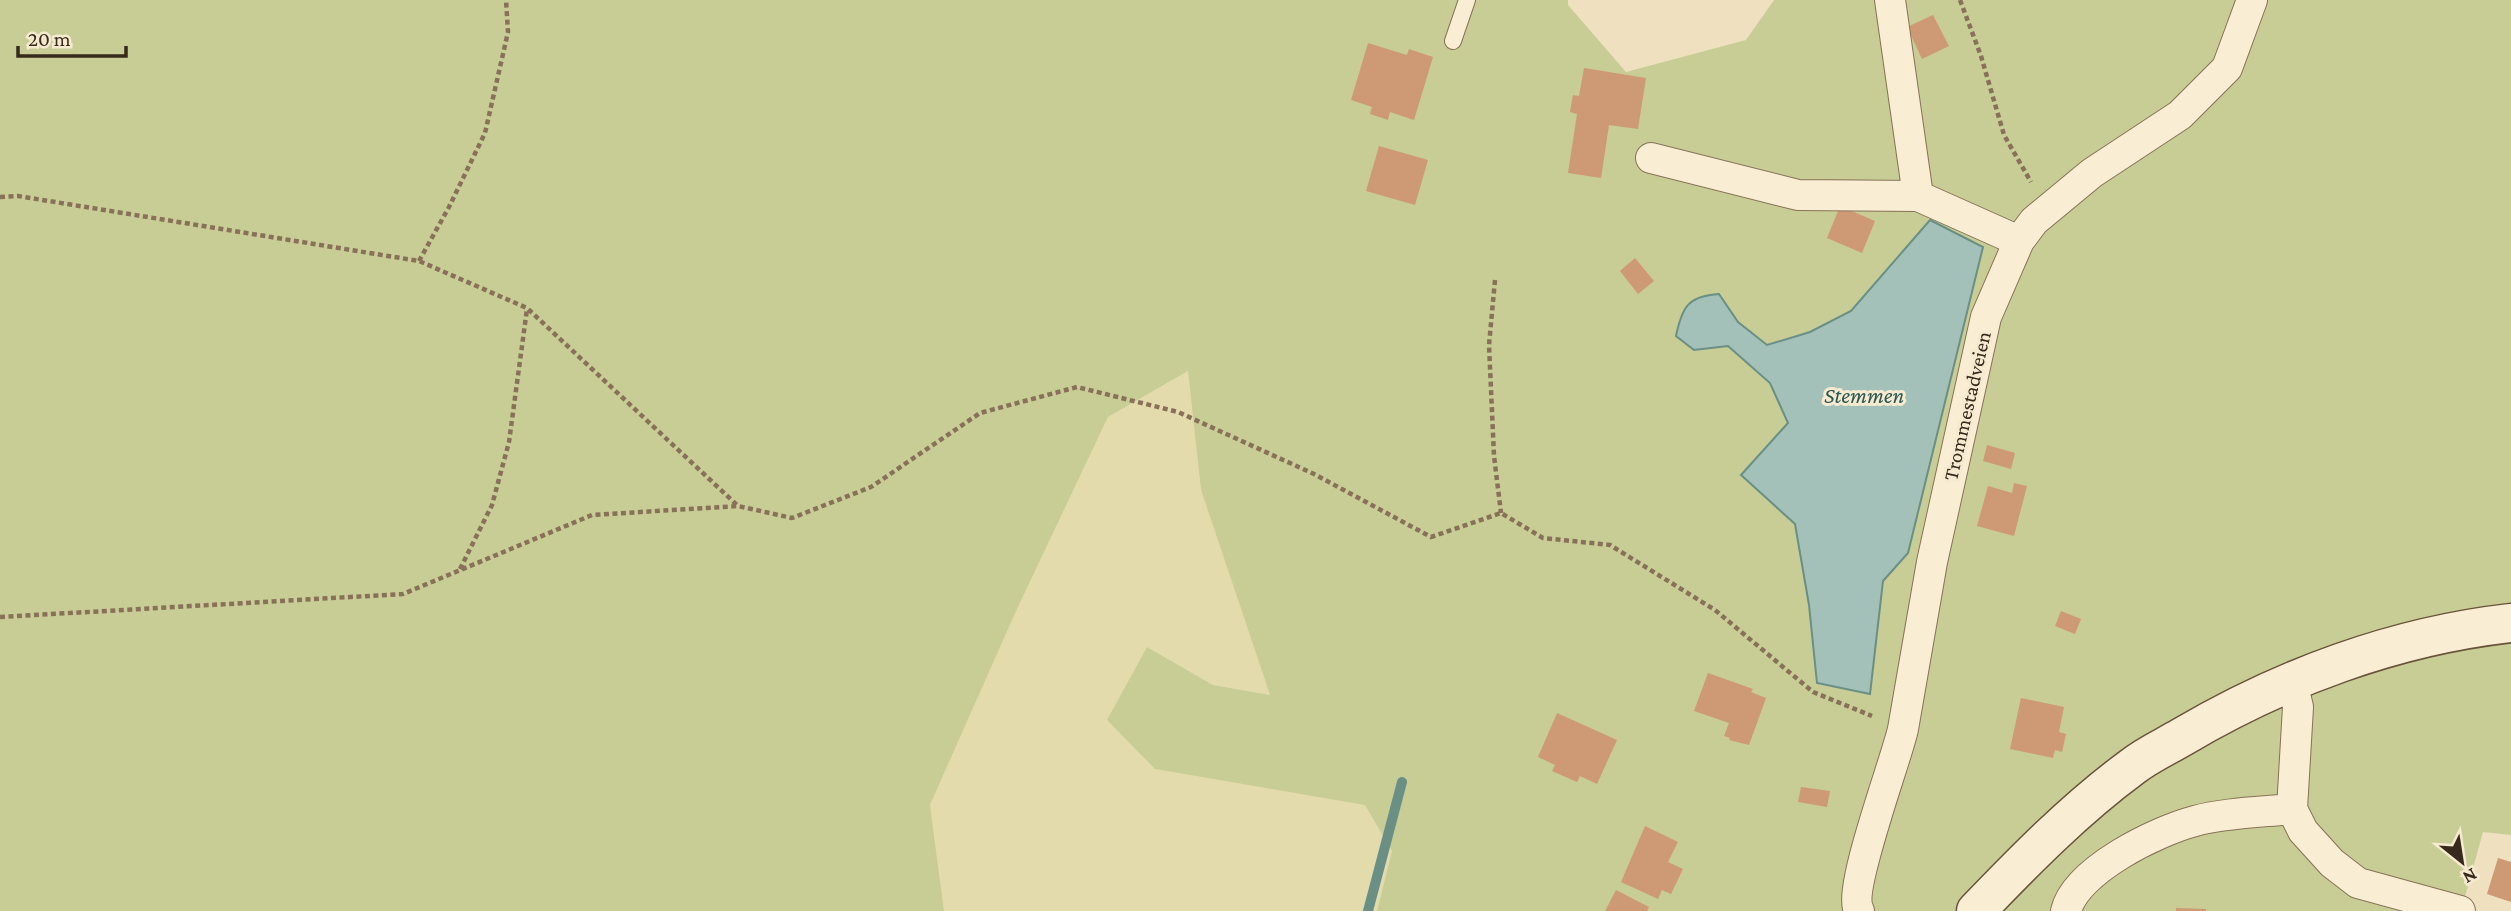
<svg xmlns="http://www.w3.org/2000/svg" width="2511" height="911" font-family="'Crimson Pro',serif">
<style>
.farmland{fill:#e4dbad}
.green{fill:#c7cd94}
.water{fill:#a3c1b8;stroke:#6a8f85;stroke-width:2}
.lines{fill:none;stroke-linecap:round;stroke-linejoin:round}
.stream{stroke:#6a8f85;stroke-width:10}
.building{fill:#ce9975}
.lane-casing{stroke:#887158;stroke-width:18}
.street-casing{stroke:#887158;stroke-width:32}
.secondary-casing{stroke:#6a523b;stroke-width:41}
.path{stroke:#887158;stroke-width:4.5;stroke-dasharray:5 3.5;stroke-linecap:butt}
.lane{stroke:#f9eed3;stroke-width:16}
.street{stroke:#f9eed3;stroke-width:30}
.secondary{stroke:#f9eed3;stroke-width:38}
.labels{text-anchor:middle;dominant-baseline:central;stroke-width:6;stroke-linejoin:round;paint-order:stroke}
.street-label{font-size:21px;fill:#37291c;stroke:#f6ead0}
.water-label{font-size:23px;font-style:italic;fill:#2b5754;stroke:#f6ead0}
</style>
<rect width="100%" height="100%" fill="#efe0c0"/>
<path class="farmland" d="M1188,371L1201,490L1270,695L1213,685L1147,647L1155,769L1365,804L1392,851L1377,911H944L930,805L1017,609L1108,417Z"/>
<path class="green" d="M0,0H1568V5L1626,72L1746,40L1774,0H2511V835L2483,832L2461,911H1377L1392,851L1365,805L1155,769L1107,720L1147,647L1213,685L1270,695L1201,490L1188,371L1108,417L1017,609L930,805L944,911H0Z"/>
<path class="water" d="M1930,220L1983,247L1908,553L1883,581L1870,694L1817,683L1809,605L1795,524L1741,475L1788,423L1770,383L1728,346L1694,350L1676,336C1682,307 1688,296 1719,294L1738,322L1767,345L1810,332L1851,311Z"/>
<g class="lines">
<path class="stream" d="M1368,911L1402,782"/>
</g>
<path class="building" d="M1933,15L1949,46L1922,59L1907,27Z
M1368,43L1407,55L1409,49L1433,57L1414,120L1390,112L1388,120L1370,114L1372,107L1351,100Z
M1584,68L1646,78L1638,129L1609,125L1601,178L1568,173L1577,114L1570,112L1573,95L1579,96Z
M1379,146L1428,160L1415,205L1366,191Z
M1840,206L1875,221L1862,253L1827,238Z
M1635,258L1654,281L1638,294L1620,271Z
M1987,445L2015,453L2011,469L1983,461Z
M2014,483L2027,486L2014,536L1977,526L1988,486L2012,493Z
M2061,611L2081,619L2075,634L2055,626Z
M1708,673L1753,689L1751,692L1766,698L1749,745L1729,740L1730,738L1724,736L1729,723L1694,711Z
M2021,698L2064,707L2059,732L2066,734L2062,752L2055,750L2053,758L2010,749Z
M1557,713L1617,740L1597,784L1580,776L1577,782L1552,771L1555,765L1538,757Z
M1801,787L1830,791L1827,807L1798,802Z
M1645,826L1678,842L1668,862L1683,869L1671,894L1662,890L1658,899L1621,882Z
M2498,858L2511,862V902L2487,894Z
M1616,890L1649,907L1647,911H1605Z
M2176,908L2206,909V911H2176Z"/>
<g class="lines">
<g class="lane-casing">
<path id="lane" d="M1453,41L1467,0"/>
</g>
<g class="street-casing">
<path id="street" d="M1890,0L1918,196
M1651,158L1798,195L1918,196L2019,241
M2292,682L2298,707L2292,809L2303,831L2332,863L2358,883L2460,911
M1859,911C1847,889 1896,761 1903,729L1932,562L1986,317L2019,241L2034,221L2092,173L2180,115L2227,68L2252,0
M2066,911C2076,870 2157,831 2195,821C2223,813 2262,812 2292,809"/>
</g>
<g class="secondary-casing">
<path id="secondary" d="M1976,911C2025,860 2075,809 2132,767C2147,755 2165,747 2182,737C2282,678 2395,636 2511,623"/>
</g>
<path class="path" d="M1960,0L1981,56L2004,135L2031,182
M0,197L18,196L419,261L527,308L738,506
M419,261L449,207L485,133L508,32L506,0
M1495,280L1489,345L1494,456L1501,513
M460,569L492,505L509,442L527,309
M0,617L403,594L592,515L738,506L792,518L871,487L980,413L1077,387L1178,412L1314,474L1431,537L1501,513L1543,538L1610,545L1715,610L1813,692L1872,716"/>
<use href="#lane" class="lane"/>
<use href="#street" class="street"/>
<use href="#secondary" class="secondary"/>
</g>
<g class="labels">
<g class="street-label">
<text transform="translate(1967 406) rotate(-77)">Trommestadveien</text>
</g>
<g class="water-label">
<text x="1864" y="395">Stemmen</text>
</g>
</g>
<g transform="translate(2462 862) rotate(150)" stroke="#f6ead0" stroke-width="5" paint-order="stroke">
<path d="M0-5L12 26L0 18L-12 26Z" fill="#37291c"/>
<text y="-10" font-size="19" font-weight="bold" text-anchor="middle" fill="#37291c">N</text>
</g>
<path d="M18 46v10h108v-10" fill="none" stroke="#37291c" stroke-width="3.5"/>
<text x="28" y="46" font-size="21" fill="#37291c" stroke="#f6ead0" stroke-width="5" paint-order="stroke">20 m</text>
</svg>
